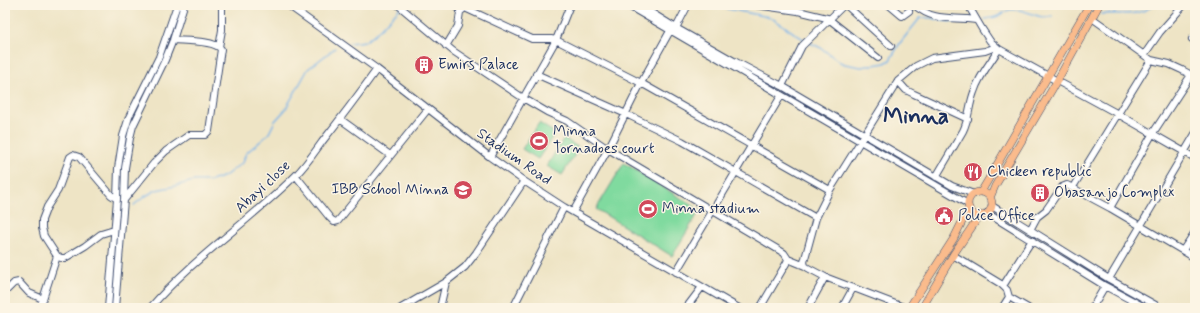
<svg xmlns="http://www.w3.org/2000/svg" width="1200" height="313" font-family="Mynerve,sans-serif">
<style>
.green{fill:#80da9f;stroke:#4e847e}
.lines{fill:none;stroke-linecap:round;stroke-linejoin:round}
.stream{stroke:#78b3e9;stroke-width:1.5}
.minor-casing{stroke:#3b4a6d;stroke-width:8}
.major-casing{stroke:#3b4a6d;stroke-width:8}
.minor{stroke:#fff;stroke-width:6}
.major{stroke:#fabb8c;stroke-width:7}
.labels{text-anchor:middle;dominant-baseline:central;stroke-width:3;stroke-linejoin:round;paint-order:stroke}
.poi-label{font-size:15px;fill:#1b2f5e;stroke:#fcf5e5;text-anchor:start}
.street-label{font-size:15px;fill:#1b2f5e;stroke:#fcf5e5}
.town-label{font-size:23px;font-weight:bold;fill:#1b2f5e;stroke:#fcf5e5}
</style>
<rect width="100%" height="100%" fill="#fcf5e5"/>
<filter id="ink" filterUnits="userSpaceOnUse"><feTurbulence type="fractalNoise" baseFrequency=".025" numOctaves="2"/><feDisplacementMap in="SourceGraphic" scale="8" xChannelSelector="R" yChannelSelector="G"/><feConvolveMatrix kernelMatrix="1 2 1 2 8 2 1 2 1" color-interpolation-filters="sRGB"/></filter>
<filter id="wash" filterUnits="userSpaceOnUse"><feTurbulence type="fractalNoise" baseFrequency=".012" numOctaves="4" result="noise"/><feDisplacementMap in="SourceGraphic" scale="16" xChannelSelector="R" yChannelSelector="G"/><feGaussianBlur stdDeviation="0.9" result="paint"/><feColorMatrix in="noise" values="0 0 0 0 0 0 0 0 0 0 0 0 0 0 0 0 0 1.4 0 .05"/><feComposite in="paint" operator="in"/></filter>
<g filter="url(#wash)">
<rect width="100%" height="100%" fill="#eee4c5"/>
<path class="green" d="M539,123L555,133L538,159L522,149Z
M564,138L579,148L562,175L547,166Z
M624,163L700,210L672,256L596,209Z"/>
<g class="lines">
<path class="stream" d="M717,5L723,8L769,17C782,23 792,33 805,40
M1101,14C1119,13 1139,17 1154,5
M985,19C989,18 994,18 998,16C1007,13 1004,8 1018,10C1030,11 1039,20 1052,16
M808,42L821,48L840,62L845,64L861,67L885,63L890,60L900,43L920,18C928,16 935,19 943,21C952,22 961,23 969,22
M349,43L366,41L377,32L400,8
M134,205L144,197L156,190L171,187L194,181H211L225,176L243,162L246,153L262,140L269,133L275,121L285,110L308,69L335,48"/>
</g>
</g>
<g filter="url(#ink)">
<g class="lines">
<g class="minor-casing">
<path id="minor" d="M288,5L377,69L490,157L524,181L564,207L739,308
M398,5L453,51L523,98L547,112L567,121L608,149L784,253L788,259L787,262L760,308
M453,5L462,10
M627,5L968,204
M639,5L676,28L734,61L782,86L952,186L974,194
M756,5L798,11L831,19
M846,5L891,46
M889,5L902,16L909,11
M914,5C936,23 951,16 976,20
M968,5L982,29L990,41L999,49L1048,76L1118,114L1195,158
M1092,18L1151,60L1169,64L1182,70L1195,77
M830,20L878,58
M676,28L688,5
M1192,39L1195,41
M446,46L458,26L460,12L465,8L532,39H551L556,40L641,83L830,190
M219,47L222,30V5
M1144,55L1160,32L1184,5
M536,74L626,114L682,141L816,218
M898,81L906,90L914,94L968,119
M782,86L802,46L844,5
M340,119L390,155
M490,157L556,40L570,5
M296,176L330,218L334,222L338,221L428,109
M936,177L963,131C969,119 969,105 974,92C979,76 990,63 999,49
M1073,187L1151,60
M124,200L154,163L166,151L189,135H205L209,131L221,49C214,40 185,41 173,40
M992,206L1109,279L1161,308
M1110,208L1153,133L1191,75
M573,212L608,149L641,83L670,31
M987,213L1105,286L1146,308
M114,230L101,234L85,246L65,258H61L57,256L44,236L42,228V220L47,207L58,190L70,157L73,155L79,157L111,195L117,199
M1030,230L1037,217L1046,210L1062,187L1067,185L1110,208L1195,258
M1183,250L1195,232
M953,255L1001,284L1007,290L1009,297L1028,308
M788,259L805,266
M676,272L781,96
M1109,279L1195,134
M1003,286L1032,240
M5,292L14,283L19,282L29,293L43,299
M40,308L57,256
M108,308L117,199L118,168L123,136L129,117L159,57L177,5
M115,308L124,200L125,168L130,138L133,126L165,60L173,40L184,5
M150,308C193,258 249,222 296,175C306,165 314,153 322,142C341,118 359,94 377,69
M401,308L446,282L465,267L476,253L524,181
M440,308L446,282
M513,308L564,207
M686,308L702,287
M808,308L825,277
M842,308L853,288
M906,308L825,277L808,268L805,266L804,262L816,218L830,190L898,81L916,66L932,58L985,51L996,47
M1002,308L1009,297
M1092,308L1105,286"/>
</g>
<g class="major-casing">
<path id="major" d="M981,192L991,175L1089,5
M968 204a12 12 0 1 1 24 0a12 12 0 1 1-24 0Z
M990,198L995,186L1057,81L1099,5
M909,308L954,238L969,208
M922,308L953,255L980,215"/>
</g>
<use href="#minor" class="minor"/>
<use href="#major" class="major"/>
</g>
</g>
<defs>
<g id="building-disc" transform="scale(1)"><circle r="9.5" fill="#d1495b" stroke="#fcf5e5"/><path d="M-4-6H4V6H1V3H-1V6H-4ZM-2.5-4.3h1.7v1.8h-1.7ZM.8-4.3h1.7v1.8H.8ZM-2.5-1h1.7V.8h-1.7ZM.8-1h1.7V.8H.8Z" fill="#fff"/></g>
<g id="stadium-disc" transform="scale(1)"><circle r="9.5" fill="#d1495b" stroke="#fcf5e5"/><path d="M0-5a6.5 5 0 1 0 0 10a6.5 5 0 1 0 0-10ZM-3.5-1.8h7v3.6h-7Z" fill="#fff"/></g>
<g id="restaurant-disc" transform="scale(1)"><circle r="9.5" fill="#d1495b" stroke="#fcf5e5"/><path d="M-5-6h1v4h1v-4h1v4h1v-4h1v5L-1.5 .5V6h-2V.5L-5-1ZM5-6V6H3V1.5H1.5Q1.5-4 5-6Z" fill="#fff"/></g>
<g id="school-disc" transform="scale(1)"><circle r="9.5" fill="#d1495b" stroke="#fcf5e5"/><path d="M0-5L7-2L0 1L-7-2ZM-4 1L0 2.5L4 1V4Q0 6-4 4Z" fill="#fff"/></g>
<g id="civic-disc" transform="scale(1)"><circle r="9.5" fill="#d1495b" stroke="#fcf5e5"/><path d="M-.6-6.5H3V-4.5H.6V-3L4-1V1h2V6H-6V1h2V-1L-.6-3ZM-1.2 2.5V6h2.4V2.5Z" fill="#fff"/></g>
</defs>
<g fill-rule="evenodd">
<use href="#building-disc" x="424" y="65"/>
<use href="#stadium-disc" x="539" y="141"/>
<use href="#restaurant-disc" x="973" y="172"/>
<use href="#school-disc" x="463" y="190"/>
<use href="#building-disc" x="1040" y="193"/>
<use href="#stadium-disc" x="648" y="209"/>
<use href="#civic-disc" x="944" y="216"/>
</g>
<g class="labels">
<g class="poi-label">
<text x="438" y="65">Emirs Palace</text>
<text x="553" y="132">Minna<tspan x="553" dy="17">Tornadoes court</tspan></text>
<text x="987" y="172">Chicken republic</text>
<text x="449" y="190" text-anchor="end">IBB School Minna</text>
<text x="1054" y="193">Obasanjo Complex</text>
<text x="662" y="209">Minna stadium</text>
<text x="958" y="216">Police Office</text>
</g>
<g class="street-label">
<text transform="translate(514 157) rotate(35)">Stadium Road</text>
<text transform="translate(263 187) rotate(-43)">Abayi close</text>
</g>
<g class="town-label">
<text x="916" y="117">Minna</text>
</g>
</g>
<rect width="1200" height="313" fill="none" stroke="#fcf5e5" stroke-width="20"/>
</svg>
